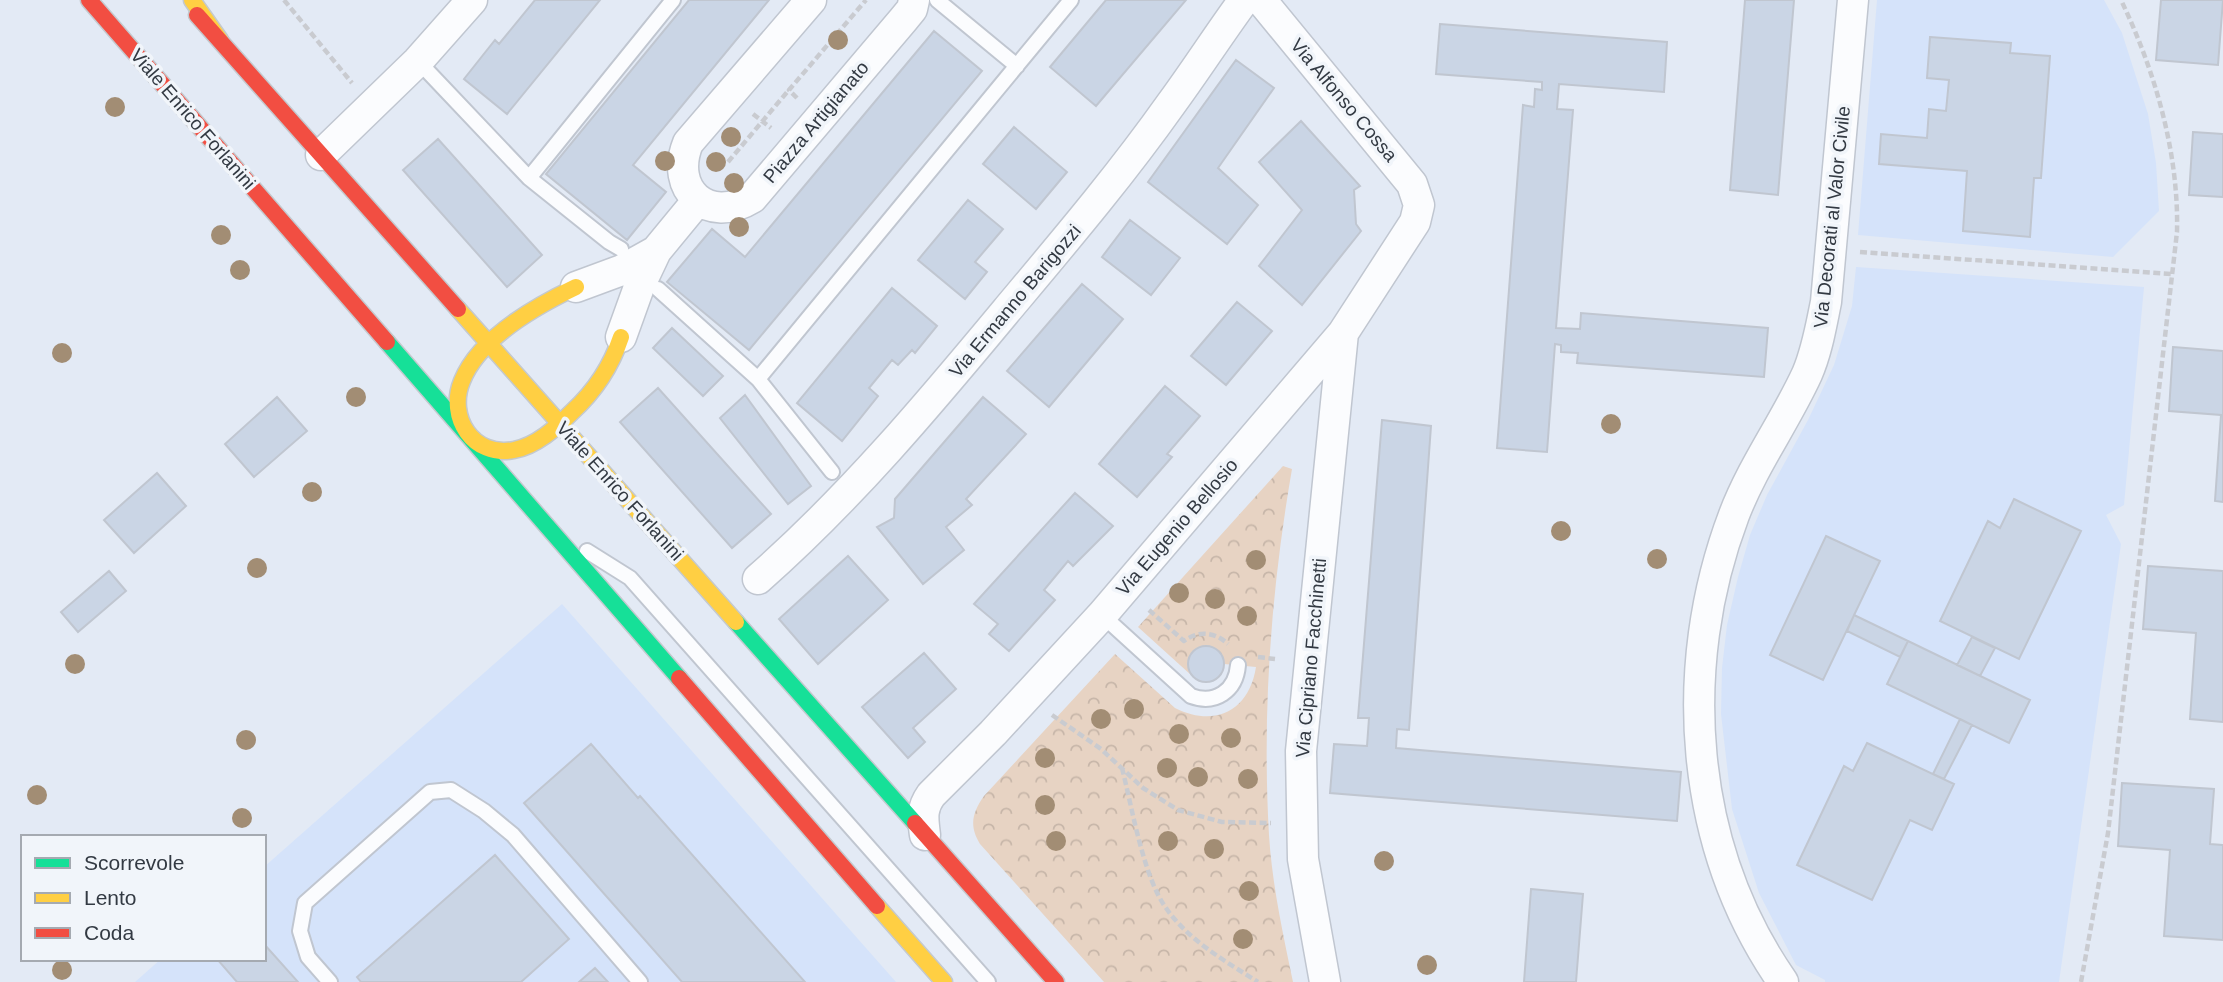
<svg xmlns="http://www.w3.org/2000/svg" width="2223" height="982" font-family="Helvetica,sans-serif">
<style>
.built{fill:#d5e3fa}
.park{fill:url(#park-crowns)}
.building{fill:#cad5e5;stroke:#c0c6d0;stroke-width:2}
.lines{fill:none;stroke-linecap:round;stroke-linejoin:round}
.lane-casing{stroke:#c0c6d0;stroke-width:18}
.street-casing{stroke:#c0c6d0;stroke-width:33}
.fast-casing{stroke:#c4c9ce;stroke-width:19}
.slow-casing{stroke:#c4c9ce;stroke-width:19}
.jam-casing{stroke:#c4c9ce;stroke-width:19}
.path{stroke:#c9cbd0;stroke-width:4.5;stroke-dasharray:7 3.5;stroke-linecap:butt}
.lane{stroke:#fbfcfe;stroke-width:14}
.street{stroke:#fbfcfe;stroke-width:30}
.fast{stroke:#16e098;stroke-width:16}
.slow{stroke:#ffcf43;stroke-width:16}
.jam{stroke:#f24e42;stroke-width:16}
.tree{fill:#a28d74}
.labels{text-anchor:middle;dominant-baseline:central;stroke-width:7;stroke-linejoin:round;paint-order:stroke}
.street-label{font-size:19px;fill:#333a43;stroke:#f1f5fa}
</style>
<defs>
<pattern id="park-crowns" width="20" height="18" patternUnits="userSpaceOnUse" patternTransform="scale(1.75)"><rect width="20" height="18" fill="#e7d3c3"/><path d="M2 6a3 3 0 1 1 6 0M12 15a3 3 0 1 1 6 0" fill="none" stroke="#c7b6a9"/></pattern>
</defs>
<rect width="100%" height="100%" fill="#e3eaf5"/>
<path class="built" d="M1877,0H2104L2122,33L2148,114L2156,163L2159,211L2113,257L1858,235Z
M1856,267L2144,287L2124,505L2106,515L2121,544L2059,982H1825V980L1796,965L1759,893L1732,809L1721,714L1722,668L1727,625L1738,577L1750,535L1767,495L1808,420L1834,365L1852,306Z
M562,604L896,982H135L161,959H264V867Z"/>
<path class="park" d="M1283,466L1292,469C1271,590 1262,712 1269,835C1272,884 1283,934 1293,982H1104L980,844C969,826 972,813 984,796L1115,654L1175,708C1215,728 1249,711 1256,667L1224,664C1220,634 1178,644 1191,675L1138,627Z"/>
<path class="building" d="M535,0H600L507,114L464,79L495,40L499,44Z
M689,0H769L633,165L666,192L627,240L546,174Z
M1106,0H1186L1096,106L1050,67Z
M1745,0H1794L1778,195L1730,190Z
M2161,0H2223L2218,65L2156,60Z
M1440,24L1667,42L1664,92L1559,84L1557,109L1573,110L1556,328L1580,329L1581,313L1768,328L1764,377L1577,363L1578,353L1561,352V345L1555,344L1547,452L1497,448L1523,105L1534,107L1535,89L1542,90V82L1436,74Z
M934,31L982,71L749,350L667,282L712,229L745,257Z
M1930,37L2011,43L2010,53L2050,56L2041,178H2034L2030,237L1963,231L1967,171L1879,164L1881,134L1927,138L1929,109L1946,111L1949,80L1927,78Z
M1236,60L1274,88L1218,168L1258,205L1227,244L1148,182Z
M1301,121L1360,186L1354,190L1356,224L1361,231L1302,305L1259,266L1302,210L1259,162Z
M1014,127L1067,172L1036,209L983,164Z
M2193,132L2223,134V197L2189,195Z
M438,139L542,255L507,287L403,170Z
M968,200L1003,229L975,262L987,272L965,299L918,260Z
M1130,220L1180,258L1151,295L1102,257Z
M1082,284L1123,319L1049,407L1007,371Z
M892,288L937,326L915,353L912,350L898,365L892,360L869,388L878,396L842,441L797,403Z
M1237,302L1272,331L1226,385L1191,356Z
M672,328L723,376L703,396L653,348Z
M2173,347L2223,351V502L2215,501L2221,415L2169,411Z
M1165,386L1200,416L1167,454L1172,457L1137,497L1099,464Z
M658,388L771,514L732,548L620,422Z
M745,395L811,486L788,504L720,418Z
M277,397L307,431L254,477L225,444Z
M983,397L1026,434L966,499L972,505L946,527L964,550L923,584L877,527L894,518L895,499Z
M1382,420L1431,426L1409,730L1397,729L1396,748L1681,772L1677,821L1330,793L1334,744L1367,746L1369,718H1358Z
M157,473L186,506L134,553L104,520Z
M1075,493L1113,526L1073,566L1068,561L1044,590L1055,600L1009,651L989,634L998,624L974,604Z
M2014,499L2081,531L2019,659L1940,621L1988,521L2000,528Z
M1826,536L1880,561L1823,680L1770,655Z
M848,556L888,600L818,664L779,619Z
M2148,566L2223,571V722L2190,719L2196,633L2143,629Z
M109,571L126,591L78,632L61,612Z
M1854,615L1908,641L1900,657L1847,631Z
M1972,637L1995,648L1980,676L1957,665Z
M1908,641L2030,700L2009,743L1887,684Z
M1188 664a18 18 0 1 1 36 0a18 18 0 1 1-36 0Z
M924,653L956,689L913,728L925,742L908,758L862,707Z
M1960,719L1972,725L1944,779L1933,774Z
M1867,743L1954,784L1932,830L1910,820L1872,900L1797,865L1844,766L1853,771Z
M591,744L638,798L640,796L805,982H682L524,803Z
M2122,783L2214,789L2210,844L2223,845V940L2164,936L2170,850L2118,846Z
M495,855L569,939L521,982H361L357,977Z
M1531,889L1583,894L1576,982H1524Z
M264,944L298,982H237L217,959H264Z
M595,968L608,982H579Z"/>
<g class="lines">
<g class="lane-casing">
<path id="lane" d="M937,0L1017,66
M418,61L529,178L609,242L621,249
M529,178L673,0
M658,289L758,379L832,472
M758,379L1071,0
M587,551L630,578L988,982
M1102,615L1191,696C1215,705 1236,691 1238,665
M330,982L308,957L300,931L305,903L430,792L451,790L484,811L513,835L640,982"/>
</g>
<g class="street-casing">
<path id="street" d="M811,0L688,143C669,190 708,225 752,198L903,20L912,9L914,0
M321,155L418,61L472,0
M576,287L622,270L656,251
M621,337L639,287L656,251L698,200
M758,579C850,498 928,405 1006,311C1063,243 1120,176 1171,104C1196,70 1219,34 1244,0
M925,835C923,819 921,809 931,795L993,733L1102,615L1343,333L1415,222L1419,205L1412,184L1261,0
M1325,982L1303,859L1301,751L1343,333
M1783,982C1689,847 1676,668 1734,515C1753,465 1785,422 1807,374C1817,351 1821,326 1826,302L1853,0"/>
</g>
<g class="fast-casing">
<path id="fast" d="M387,342L679,678
M736,622L915,823"/>
</g>
<g class="slow-casing">
<path id="slow" d="M192,0L220,40
M576,287C536,306 479,338 462,381C447,417 473,458 514,450C536,446 556,428 572,412C595,391 611,367 621,337
M458,309L736,622
M877,906L944,982"/>
</g>
<g class="jam-casing">
<path id="jam" d="M89,0L387,342
M197,15L458,309
M679,678L877,906
M915,823L1056,982"/>
</g>
<path class="path" d="M284,0L352,83
M797,98L789,90L866,0
M753,114L771,128
M728,162L788,91
M1860,252L2172,274
M1149,610L1184,641C1199,630 1215,632 1228,644
M1258,657L1275,659
M1052,715L1101,749L1143,788L1178,810L1222,822L1271,823
M1122,768C1132,807 1143,876 1166,908C1188,940 1225,961 1258,982
M2081,982L2108,833L2177,232C2179,153 2155,71 2121,0"/>
<use href="#lane" class="lane"/>
<use href="#street" class="street"/>
<use href="#fast" class="fast"/>
<use href="#slow" class="slow"/>
<use href="#jam" class="jam"/>
</g>
<g class="tree">
<circle cx="838" cy="40" r="10"/>
<circle cx="115" cy="107" r="10"/>
<circle cx="731" cy="137" r="10"/>
<circle cx="665" cy="161" r="10"/>
<circle cx="716" cy="162" r="10"/>
<circle cx="734" cy="183" r="10"/>
<circle cx="739" cy="227" r="10"/>
<circle cx="221" cy="235" r="10"/>
<circle cx="240" cy="270" r="10"/>
<circle cx="62" cy="353" r="10"/>
<circle cx="356" cy="397" r="10"/>
<circle cx="1611" cy="424" r="10"/>
<circle cx="312" cy="492" r="10"/>
<circle cx="1561" cy="531" r="10"/>
<circle cx="1657" cy="559" r="10"/>
<circle cx="1256" cy="560" r="10"/>
<circle cx="257" cy="568" r="10"/>
<circle cx="1179" cy="593" r="10"/>
<circle cx="1215" cy="599" r="10"/>
<circle cx="1247" cy="616" r="10"/>
<circle cx="75" cy="664" r="10"/>
<circle cx="1134" cy="709" r="10"/>
<circle cx="1101" cy="719" r="10"/>
<circle cx="1179" cy="734" r="10"/>
<circle cx="1231" cy="738" r="10"/>
<circle cx="246" cy="740" r="10"/>
<circle cx="1045" cy="758" r="10"/>
<circle cx="1167" cy="768" r="10"/>
<circle cx="1198" cy="777" r="10"/>
<circle cx="1248" cy="779" r="10"/>
<circle cx="37" cy="795" r="10"/>
<circle cx="1045" cy="805" r="10"/>
<circle cx="242" cy="818" r="10"/>
<circle cx="1056" cy="841" r="10"/>
<circle cx="1168" cy="841" r="10"/>
<circle cx="1214" cy="849" r="10"/>
<circle cx="1384" cy="861" r="10"/>
<circle cx="1249" cy="891" r="10"/>
<circle cx="1243" cy="939" r="10"/>
<circle cx="1427" cy="965" r="10"/>
<circle cx="62" cy="970" r="10"/>
</g>
<g class="labels">
<g class="street-label">
<text transform="translate(1344 100) rotate(50)">Via Alfonso Cossa</text>
<text transform="translate(193 119) rotate(49)">Viale Enrico Forlanini</text>
<text transform="translate(816 122) rotate(-50)">Piazza Artigianato</text>
<text transform="translate(1832 217) rotate(-84)">Via Decorati al Valor Civile</text>
<text transform="translate(1015 301) rotate(-50)">Via Ermanno Barigozzi</text>
<text transform="translate(620 491) rotate(48)">Viale Enrico Forlanini</text>
<text transform="translate(1177 527) rotate(-49)">Via Eugenio Bellosio</text>
<text transform="translate(1311 658) rotate(-85)">Via Cipriano Facchinetti</text>
</g>
</g>
<rect x="21" y="835" width="245" height="126" fill="#f1f5fa" stroke="#a5aab1" stroke-width="2"/>
<rect x="35" y="858" width="35" height="10" fill="#16e098" stroke="#a5aab1" stroke-width="2"/>
<text x="84" y="870" font-size="21" fill="#333a43">Scorrevole</text>
<rect x="35" y="893" width="35" height="10" fill="#ffcf43" stroke="#a5aab1" stroke-width="2"/>
<text x="84" y="905" font-size="21" fill="#333a43">Lento</text>
<rect x="35" y="928" width="35" height="10" fill="#f24e42" stroke="#a5aab1" stroke-width="2"/>
<text x="84" y="940" font-size="21" fill="#333a43">Coda</text>
</svg>
